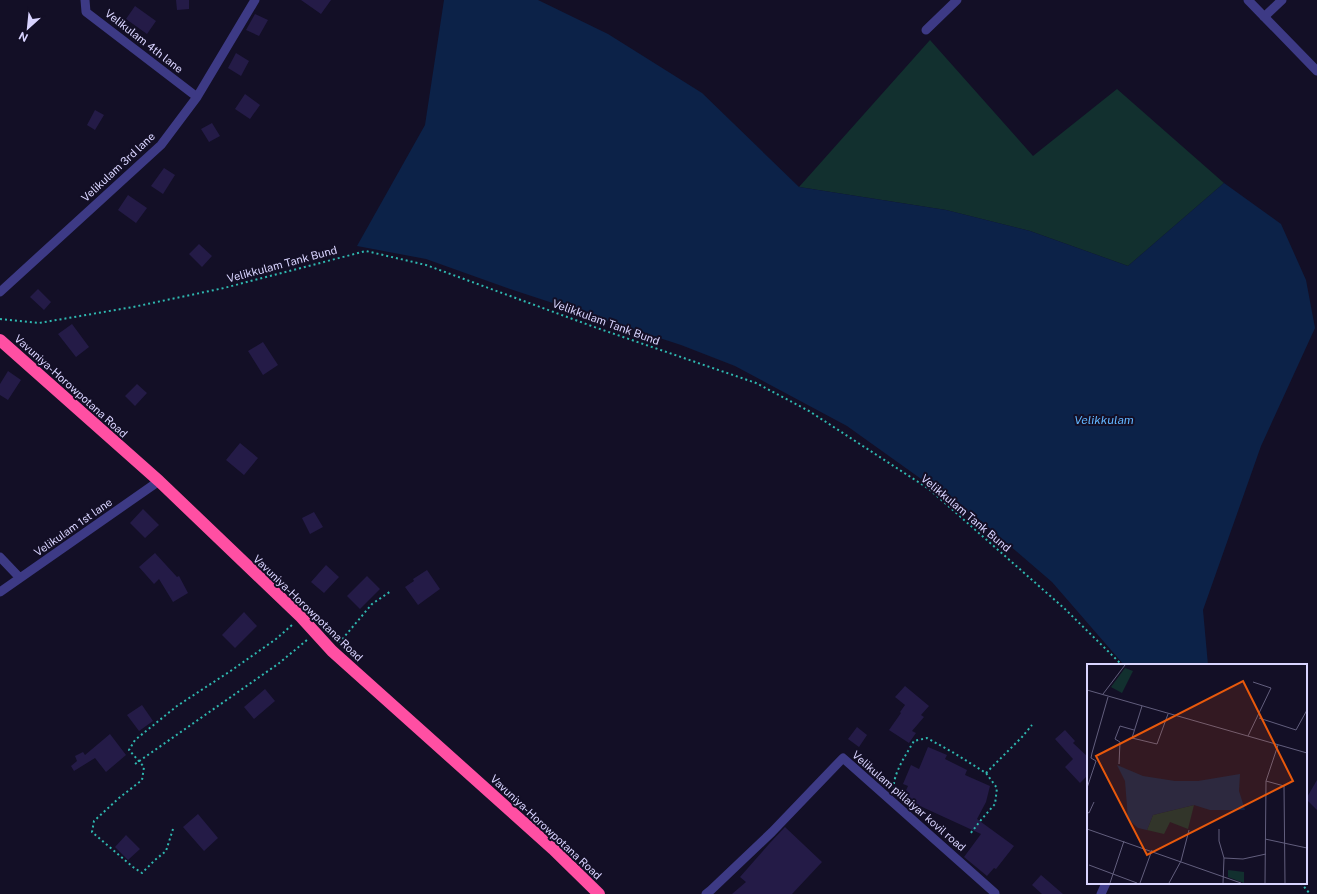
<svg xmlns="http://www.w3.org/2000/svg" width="1317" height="894" font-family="'Public Sans',sans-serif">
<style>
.green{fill:#12302f}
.water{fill:#0c2248}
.building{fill:#241b47}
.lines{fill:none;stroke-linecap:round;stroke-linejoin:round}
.path{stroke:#2fb8b0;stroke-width:2;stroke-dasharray:2 3;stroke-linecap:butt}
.street{stroke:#3d3a85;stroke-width:9}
.highway{stroke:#ff4fa3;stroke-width:12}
.labels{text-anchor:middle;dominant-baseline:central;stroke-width:4;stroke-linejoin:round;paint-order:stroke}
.street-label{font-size:11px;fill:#d9d4ff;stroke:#130f26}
.water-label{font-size:12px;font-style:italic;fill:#62b6ff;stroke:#130f26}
.inset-road{fill:none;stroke:#625e7d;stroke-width:1}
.view{fill:#e8590c;fill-opacity:0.15;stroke:#e8590c;stroke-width:2}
.inset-edge{fill:none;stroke:#d9d4ff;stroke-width:2}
</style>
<rect width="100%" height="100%" fill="#130f26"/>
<path class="green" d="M930,40L1033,156L1117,89L1224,183L1128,266L1030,231L946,210L799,187Z"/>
<path class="water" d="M444,0H538L608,34L702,93L799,187L946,210L1030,231L1128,266L1224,183L1281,224L1306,280L1315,328L1261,446L1203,610L1208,665H1124L1052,582L987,526L847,426L735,366L681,345L510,289L426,259L357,246L425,125Z"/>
<path class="building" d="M176,0H189V9L177,10Z
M301,0H331L321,14Z
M135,6L156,21L147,34L126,19Z
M255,14L268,20L259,36L246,30Z
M236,53L249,61L241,76L228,68Z
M245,94L260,105L250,119L235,109Z
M95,110L104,115L95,130L87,125Z
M212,123L220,136L209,142L201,129Z
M164,168L175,175L163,194L151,186Z
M128,195L147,208L136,223L118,210Z
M199,244L212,256L202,267L189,254Z
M38,289L51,302L44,310L30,297Z
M72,324L89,347L76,357L58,334Z
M263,342L278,365L263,375L248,351Z
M8,371L21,380L8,400L0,395V384Z
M137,384L147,393L135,406L125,396Z
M240,443L258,458L244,475L226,460Z
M143,509L159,525L145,538L130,523Z
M314,512L323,527L310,534L302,518Z
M155,553L177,577L179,576L188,593L173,602L159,579L154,584L139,567Z
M326,565L339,577L324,593L311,582Z
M427,570L440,589L418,605L405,587L414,581L413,579Z
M367,576L380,589L360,609L347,596Z
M244,612L257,626L235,648L222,635Z
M905,686L929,706L921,715L924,717L912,731L916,733L909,743L889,730L901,713L900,712L905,705L895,697Z
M265,689L275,701L254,719L244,707Z
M142,705L153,721L139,731L127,715Z
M857,727L867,735L859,747L848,739Z
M1065,730L1075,741L1073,743L1088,757V775L1080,783L1065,767L1073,759L1055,739Z
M110,734L126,755L106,772L95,758L74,771L71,766L77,761L75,756L83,752L85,755Z
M928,747L947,755L945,759L967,770L965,775L990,786L986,802L977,819L1014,846L996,869L994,868L987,876L964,857L981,834L920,806L918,813L911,810L909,809L912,802L903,797L908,786L903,784L911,765L919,769Z
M1317,780V810L1306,799Z
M198,814L218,838L204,851L183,827Z
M785,827L822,862L792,894H732L746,882L740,877L769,844Z
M126,835L140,849L128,860L115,847Z
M1041,875L1063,894H1042L1032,885Z"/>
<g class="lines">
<path class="path" d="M0,319L39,323L133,307L224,288L366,251L426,265L597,328L756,383L809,411L929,489L1065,609L1122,665
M339,643L372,604L391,591
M135,764L278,664L307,640
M986,773L1022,737L1032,725
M894,789C892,775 907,753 914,741L927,738L954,753L986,773L997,788L995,804L981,820L970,834
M173,829L166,851L155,860L142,873L133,867L92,832L94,821L119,798L142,780L144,767L129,750L135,740L177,706L232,670L276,639L292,625
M1301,883L1310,894"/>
<path class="street" d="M85,0L86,12L197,97
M1248,0L1317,71
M1264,17L1282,0
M926,30L957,0
M0,292L161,145L197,97L255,0
M0,557L20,578
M0,592L159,481
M706,894L711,890L772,832L843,758L995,893V894
M1101,894L1106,883"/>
<path class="highway" d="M0,340L159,481L301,617L332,651L553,849L599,894"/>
</g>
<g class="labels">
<g class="street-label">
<text transform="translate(144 41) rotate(38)">Velikulam 4th lane</text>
<text transform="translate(118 167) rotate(-43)">Velikulam 3rd lane</text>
<text transform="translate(282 264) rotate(-15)">Velikkulam Tank Bund</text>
<text transform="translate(606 322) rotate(20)">Velikkulam Tank Bund</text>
<text transform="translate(71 386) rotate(42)">Vavuniya-Horowpotana Road</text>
<text transform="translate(966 513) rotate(40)">Velikkulam Tank Bund</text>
<text transform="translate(73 527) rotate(-35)">Velikulam 1st lane</text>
<text transform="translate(308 608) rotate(44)">Vavuniya-Horowpotana Road</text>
<text transform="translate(909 801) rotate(41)">Velikulam pillaiyar kovil road</text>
<text transform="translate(546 827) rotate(43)">Vavuniya-Horowpotana Road</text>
</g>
<g class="water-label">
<text x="1104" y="420">Velikkulam</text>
</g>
</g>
<g transform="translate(1087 664)">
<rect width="220" height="220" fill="#130f26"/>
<path d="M38,4L46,7L35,29L24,23ZM107,141L101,165L83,158L77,170L60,166L66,151ZM141,206L157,208V219L141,213Z" fill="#12302f"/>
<path d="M30,101L56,112L88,117H111L153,110L152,127L158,146H123L107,141L66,151L60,166L51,164L41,155L38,117Z" fill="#0c2248"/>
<path class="inset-road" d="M0,26L220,89M16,30L38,1M55,42L45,74L70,80L81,50M172,54L209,66L220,46M161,72L184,24L166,18M32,100L33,78L28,75L33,62L47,66M179,117L197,122L198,219M0,124L9,97L4,94L5,89L21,33M0,148L2,149L7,138M0,165L154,219M132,165V177L137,194L136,219M178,175L220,184M137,194L156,195L179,190M2,201L50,219M23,219L37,177M53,219L65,186M82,219L94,197L102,166M178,219L179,117L191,81"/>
<path class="view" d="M156,17L206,117L60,191L9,92Z"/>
<rect width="220" height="220" class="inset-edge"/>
</g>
<g transform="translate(28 28) rotate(207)" stroke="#130f26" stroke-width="3" paint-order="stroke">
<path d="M0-3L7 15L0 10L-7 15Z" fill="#d9d4ff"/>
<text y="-6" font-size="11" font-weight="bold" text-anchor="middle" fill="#d9d4ff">N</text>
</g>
</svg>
